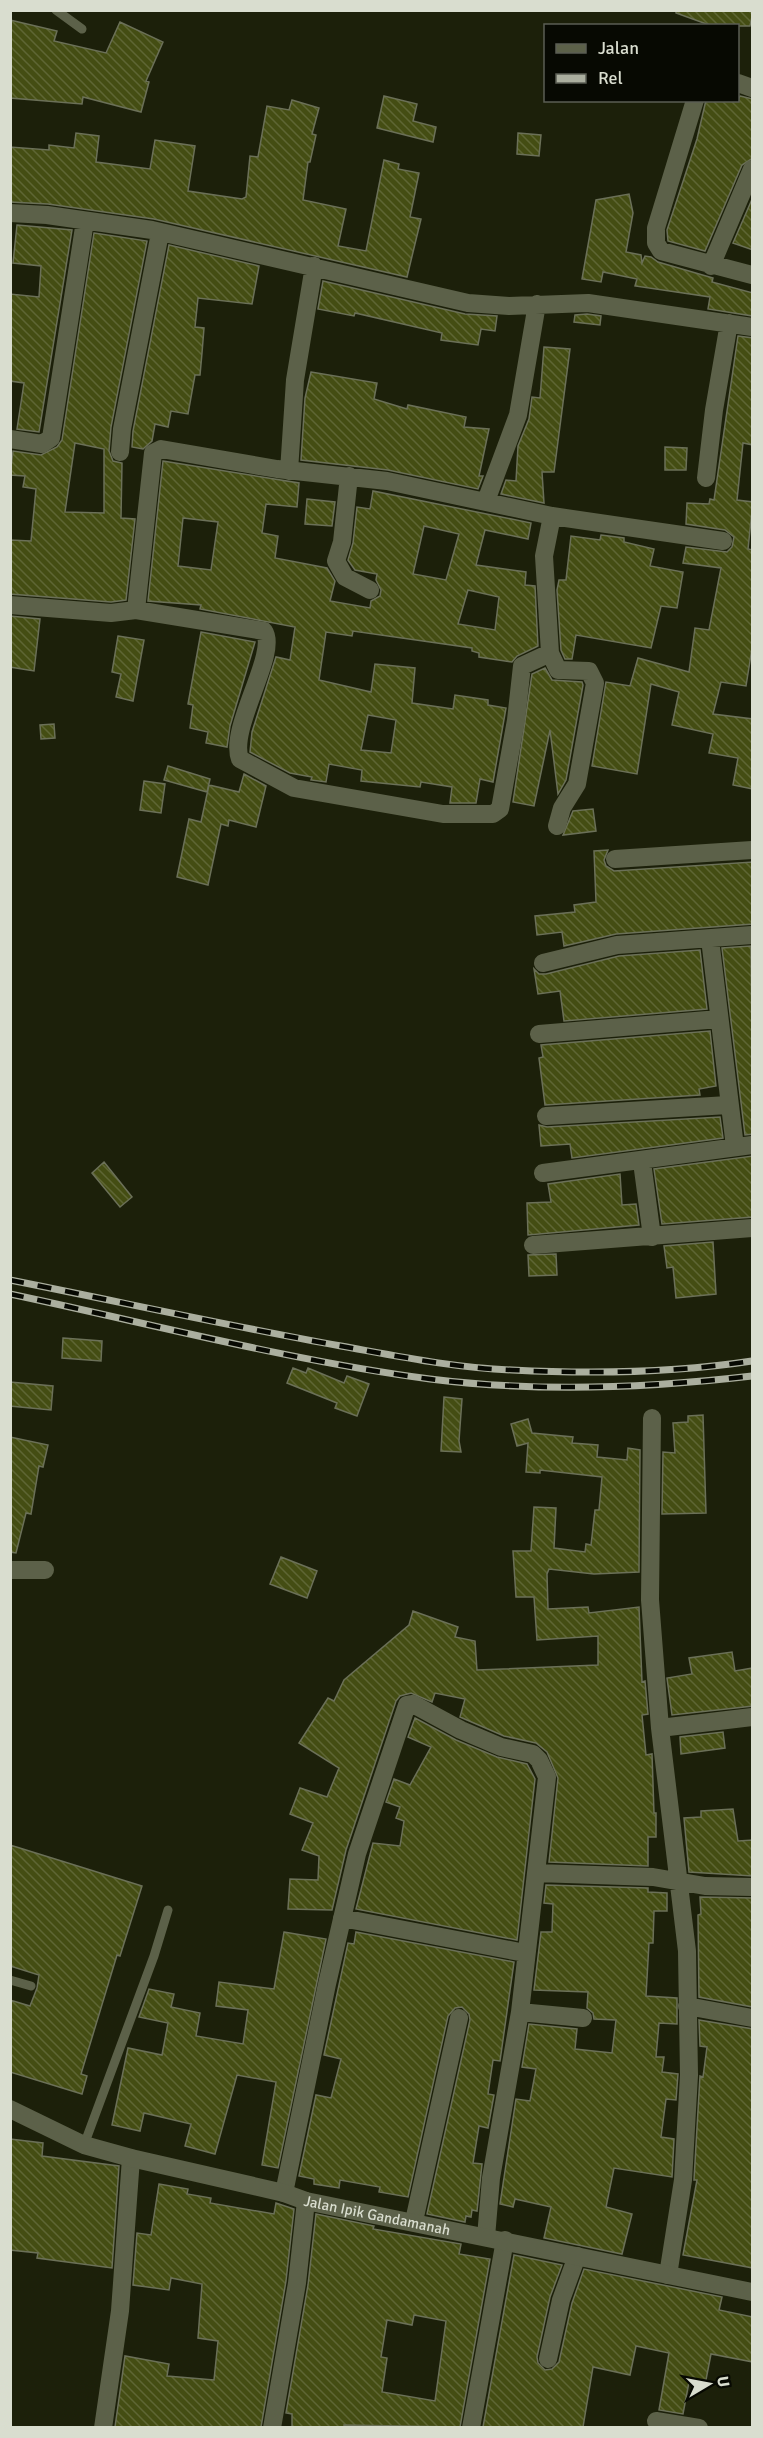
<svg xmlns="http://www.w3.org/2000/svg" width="763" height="2438" font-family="Signika,sans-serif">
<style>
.building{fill:url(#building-back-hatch);stroke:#6b7058;stroke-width:1.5;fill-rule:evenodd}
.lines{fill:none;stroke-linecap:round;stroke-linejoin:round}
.lane{stroke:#5c6149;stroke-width:9}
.street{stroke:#5c6149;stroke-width:18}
.secondary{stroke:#5c6149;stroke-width:18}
.rail-casing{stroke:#abaf9f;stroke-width:7}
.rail{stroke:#070902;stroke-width:4.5;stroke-dasharray:14;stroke-linecap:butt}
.labels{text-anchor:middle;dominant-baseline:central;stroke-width:5;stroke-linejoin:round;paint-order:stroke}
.street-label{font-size:15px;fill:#d9ddcf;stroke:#070902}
</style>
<defs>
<pattern id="building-back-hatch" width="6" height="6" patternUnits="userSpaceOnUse" patternTransform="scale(1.5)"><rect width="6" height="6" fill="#444d13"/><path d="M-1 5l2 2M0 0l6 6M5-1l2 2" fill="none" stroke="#5e6634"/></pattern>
</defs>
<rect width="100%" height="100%" fill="#1c200a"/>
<path class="building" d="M676,10H753V12L750,26H712L676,13Z
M10,20L57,31L54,41L106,53L120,22L163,42L146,81L149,82L141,112L83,97L82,104L10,98Z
M384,96L417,104L413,121L436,127L433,142L377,128Z
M740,96L753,99V158L742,165L705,251L668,241L667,230L697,139L706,100H738Z
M292,100L319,108L312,134L316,135L310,162H308L303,200L346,209L338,246L366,251L384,160L399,164L398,169L419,173L410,217L421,219L407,277L154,219L48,204L10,202V147L49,150V145L74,148L76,133L99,136L96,162L150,169L155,140L195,146L188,191L242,199L246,197L250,156L258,157L267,106L289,110Z
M518,133L541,135L539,156L517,154Z
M629,194L633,213L626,252L641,255L642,263L645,256L651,257L658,262L713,278L712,282L753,293V316L708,309L710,297L635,286L637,279L603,272L601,282L582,279L596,200Z
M753,197V250L733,243Z
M17,225L72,230L39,432L17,429L24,383L10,381V294L39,297L41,266L13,263Z
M94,233L147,241L111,427L109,451L113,461L122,463L121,518L135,519L126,600L111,602L10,594V540L31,541L36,489L23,487L25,476L10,475L13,451L41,455L57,447L62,440ZM75,443L104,449V513L65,512Z
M169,245L259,266L252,304L198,298L195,327L204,328L202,353L200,375H195L188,414L171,411L168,427L155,424L152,441L143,449L132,447L133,431Z
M323,281L465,314L497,316L495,331L481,329L478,345L441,340L442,333L355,313L354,316L318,309Z
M587,314L601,316L600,325L574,322L575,315Z
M738,336L753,338V445L743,443L737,500L753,502L748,549L753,550V642L746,686L721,682L713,714L753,719V789L733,785L738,758L709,753L713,734L672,725L679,692L651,684L637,774L592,766L606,682L630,686L638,658L689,672L695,628L709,630L721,568L683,563L686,547L727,552L732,547L734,537L725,530L686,524L687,503L709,504L710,499L714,500Z
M544,347L570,349L554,472H542L544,503L501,494L506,480L516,481L518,446L529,419L532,397L540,398Z
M311,372L377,383L374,399L407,409L408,405L466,417L464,427L489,429L479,476H483L478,489L388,470L301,460L305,398Z
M665,447L687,448L686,470H665Z
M163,461L299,483L297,507L266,504L262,533L278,536L275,558L327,568L335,581L330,601L370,608L371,601L380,596L381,590L376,580L377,574L355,570L348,560L353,543L357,507L370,509L373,491L531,523L528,539L485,530L476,565L526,572L525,585L535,586L538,646L517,656L512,662L479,657V653L472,651V648L353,631L352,636L326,632L319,680L371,692L375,664L415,668L412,703L453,709L455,695L488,700V705L506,708L493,782L480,779L476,803H450L452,787L421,782L420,787L361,781L362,770L329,764L326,782L311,780L312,777L290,773L250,752L252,732L276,657L290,660L295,627L200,609L201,605L148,601ZM183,518L218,522L211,570L178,566ZM424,526L459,534L446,580L413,574ZM468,590L499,597L495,630L458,624ZM368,715L396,720L391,753L361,750Z
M307,499L335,502L332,526L305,524Z
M601,535L624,538V542L654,549L650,566L683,572L677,608L661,606L651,648L576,635L572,659H565L561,650L557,590L559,580H566L571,536L600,540Z
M10,616L40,619L34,671L10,667Z
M201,632L255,642L230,726L227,747L206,743L208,732L190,728L193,705L188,704Z
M118,636L144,640L133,701L116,697L121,674L112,672Z
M545,668L552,680L582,682L583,685L566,780L558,794L550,730L534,806L513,802L532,674Z
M54,724L55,738L41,739L40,725Z
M168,766L210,779L207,792L164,780Z
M244,774L266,786L256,827L229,820L228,826L221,824L208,885L177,877L189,819L201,822L209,785L239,792Z
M144,781L165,784L161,813L140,810Z
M593,809L596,831L563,835L573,811Z
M608,850L604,860L606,866L614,871L753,862V924L616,934L564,946L562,932L537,935L535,916L575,912L574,905L596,902L594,851Z
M751,946L753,1134L745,1135L722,948Z
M700,950L707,1009L564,1021L560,991L538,994L534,969L539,974H546L619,956Z
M710,1031L716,1086L699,1089L700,1095L545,1105L539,1058L543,1057L541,1045Z
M720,1117L723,1138L572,1158L570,1144L541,1146L539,1125L547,1127Z
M753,1156V1217L662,1224L654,1169Z
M104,1162L132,1197L120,1207L92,1173Z
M620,1174L622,1205L636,1204L639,1225L528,1235L527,1203L551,1202L548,1184Z
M713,1242L716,1294L676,1298L673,1267L667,1268L664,1246Z
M556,1254L557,1275L529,1276L528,1255Z
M63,1338L102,1341L101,1361L62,1358Z
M293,1368L306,1373L308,1368L344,1383L347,1376L369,1384L357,1416L335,1408L337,1403L287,1383Z
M10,1382L53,1386L51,1410L10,1406Z
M444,1397L462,1399L459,1441L461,1452L441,1451Z
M703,1415L706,1513L662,1514L663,1452L675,1453L673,1423L688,1422V1416Z
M528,1419L532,1433L573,1437L572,1443L598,1445L597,1457L627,1460L628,1448L640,1450L639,1572L594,1574L549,1569L547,1574L548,1609L588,1607L589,1613L639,1607L642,1682L645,1681L648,1714L642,1715L646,1755L652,1754L654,1813H656V1837H648V1866L549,1862L558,1778L547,1752L536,1743L504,1736L460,1717L465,1699L435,1693L432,1702L411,1693L400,1696L396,1701L346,1850L332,1910L288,1909L290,1879L318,1880L319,1856L302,1850L313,1823L290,1814L300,1788L327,1797L339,1768L299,1743L328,1698L334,1701L344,1680L409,1625L413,1611L458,1627L455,1637L475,1641L477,1670L598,1665V1636L537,1640L534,1597H516L513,1551H531L534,1507L556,1508L554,1548L585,1552L586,1544L591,1545L595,1510H599L602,1477L540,1470V1473L526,1472L528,1443L517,1446L511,1424Z
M10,1437L48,1445L43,1467L39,1466L31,1514L26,1513L16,1553L10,1552Z
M281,1557L317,1571L307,1598L270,1584Z
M732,1652L735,1671L753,1668V1706L672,1715L667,1678L692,1674L689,1658Z
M415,1718L456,1740L497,1757L527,1764L535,1779L517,1940L356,1909L373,1843L400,1846L404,1821L396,1818L400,1807L386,1802L394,1779L410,1785L431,1747L408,1737Z
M723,1732L725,1748L681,1754L680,1737Z
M733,1809L738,1841L753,1840V1876L689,1872L684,1818L701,1817V1811Z
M10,1845L142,1886L120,1956L117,1955L81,2074L87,2076L82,2094L10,2072V2000L30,2006L37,1988L39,1975L10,1966Z
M546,1885L648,1888V1892L667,1893V1911H654L653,1943H649L646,1996L677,1998V2024L659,2023L656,2057H664L662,2072L678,2074L676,2100L666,2099L661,2137L674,2139L672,2177L614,2168L606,2207L632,2214L622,2254L544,2238L551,2207L515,2199L513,2207L500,2204L516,2099L530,2101L536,2069L522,2067L529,2024L577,2029L575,2049L612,2053L616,2020L594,2019L593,2013L587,2008L588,1992L534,1990L541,1932H552L553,1904L544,1903Z
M700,1897L753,1898V2007L699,1997L698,1915L701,1914Z
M284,1932L326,1939L278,2168L262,2165L276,2082L237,2075L215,2154L185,2146L191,2124L144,2113L140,2131L112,2125L128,2048L162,2055L168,2023L139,2017L149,1989L174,1994L171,2007L200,2013L196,2036L243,2044L248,2010L216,2006L219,1982L274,1989Z
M356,1932L514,1962L500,2061L493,2060L488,2094L494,2095L488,2128L479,2126L473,2163L482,2164L477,2211L472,2210L471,2217L466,2216L465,2222L427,2214L470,2020L469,2014L462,2007L455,2008L448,2016L408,2197L379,2192L380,2187L340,2180L339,2188L314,2184V2179L299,2176L316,2095L331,2098L341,2059L324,2055L348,1943L354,1944Z
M699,2020L753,2029V2268L683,2255L697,2180H694L700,2076L703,2077L707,2047L700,2046Z
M10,2139L43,2143L42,2156L119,2166L112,2268L37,2258L38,2253L10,2250Z
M159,2184L188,2189L187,2194L211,2198L210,2203L274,2214L276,2203L294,2209L286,2281L261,2427H115L125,2356L169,2364L167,2376L214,2380L218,2341L198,2338L202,2284L171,2278L169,2290L133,2285L137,2233L151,2235Z
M316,2214L374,2226L373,2229L461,2244L459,2254L490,2259L460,2427L344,2425V2427H292V2414L286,2413L308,2285ZM414,2315L446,2321L435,2401L382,2392L387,2358L381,2357L387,2320L412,2325Z
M514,2255L562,2265L550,2297L537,2357L538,2363L545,2370L552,2369L559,2362L572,2303L584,2269L722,2297L719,2310L753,2317V2362L711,2354L705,2385L689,2382L683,2414L659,2410L669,2353L636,2346L630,2375L593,2367L583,2427H483Z"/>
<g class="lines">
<path class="lane" d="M56,10L82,29
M10,1980L31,1986
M84,2145L154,1956L168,1910"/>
<path class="street" d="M738,83L752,88
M695,100L656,228V243L661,251L752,275
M10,213L47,215L152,230L468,303L509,306L588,303L752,327
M711,266L752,169
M10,439L42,444L51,438L85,221
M120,452L122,429L160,233
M289,471L295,380L314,266
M349,476L342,542L336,561L345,577L370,590
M706,478L714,410L729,323
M486,501L518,415L537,304
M552,516L544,556L550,653L558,670L589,671L595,683L577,784L562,808L557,826
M10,605L111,613L136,610L264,631C279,653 228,728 240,759L294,788L443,814H493L500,809L516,720L522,666L550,653
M136,610L153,453L161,449L277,469L387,481L552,516L723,541
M615,859L752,850
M710,939L735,1147
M543,963L617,945L752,935
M539,1034L719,1019
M546,1116L728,1105
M642,1162L652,1237
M543,1173L752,1145
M533,1245L752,1228
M652,1418L650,1600L660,1728L687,1951L689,2075L683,2180L668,2275
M10,1570H45
M660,1728L752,1717
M537,1873L653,1877L705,1886L752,1887
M342,1918L525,1953
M687,2006L752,2018
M520,2012L583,2018
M284,2193L327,1984L357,1854L407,1705L413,1704L461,1730L501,1747L533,1754L539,1760L547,1777L520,2012L491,2178L486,2237
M414,2221L459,2018
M548,2359L561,2300L577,2256
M656,2421L699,2428
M103,2428L120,2311L131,2158
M272,2428L297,2283L306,2201
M471,2428L505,2240"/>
<path class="secondary" id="s1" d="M10,2109L84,2145L131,2158L284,2193L306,2201L752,2292"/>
<g class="rail-casing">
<path id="rail" d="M10,1280C121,1302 230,1326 341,1346C397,1356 455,1368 512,1370C592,1374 673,1373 752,1361
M10,1294C148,1323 291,1361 430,1379C534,1392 649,1388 752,1376"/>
</g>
<use href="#rail" class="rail"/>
</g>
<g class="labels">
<g class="street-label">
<text stroke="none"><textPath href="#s1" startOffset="384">Jalan Ipik Gandamanah</textPath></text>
</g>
</g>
<rect width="763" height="2438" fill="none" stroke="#d9ddcf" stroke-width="24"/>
<rect x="544" y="24" width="195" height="78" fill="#070902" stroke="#5b5e54" stroke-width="1.5"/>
<rect x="556" y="44" width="30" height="9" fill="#5c6149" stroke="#5b5e54" stroke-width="1.5"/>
<text x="598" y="54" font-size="18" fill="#d9ddcf">Jalan</text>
<rect x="556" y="74" width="30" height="9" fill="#abaf9f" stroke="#5b5e54" stroke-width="1.5"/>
<text x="598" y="84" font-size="18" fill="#d9ddcf">Rel</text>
<g transform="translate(709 2384) rotate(80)" stroke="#070902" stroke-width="4.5" paint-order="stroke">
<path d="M0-4.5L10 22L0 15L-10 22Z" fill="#d9ddcf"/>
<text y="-9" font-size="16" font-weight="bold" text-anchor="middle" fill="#d9ddcf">U</text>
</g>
</svg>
